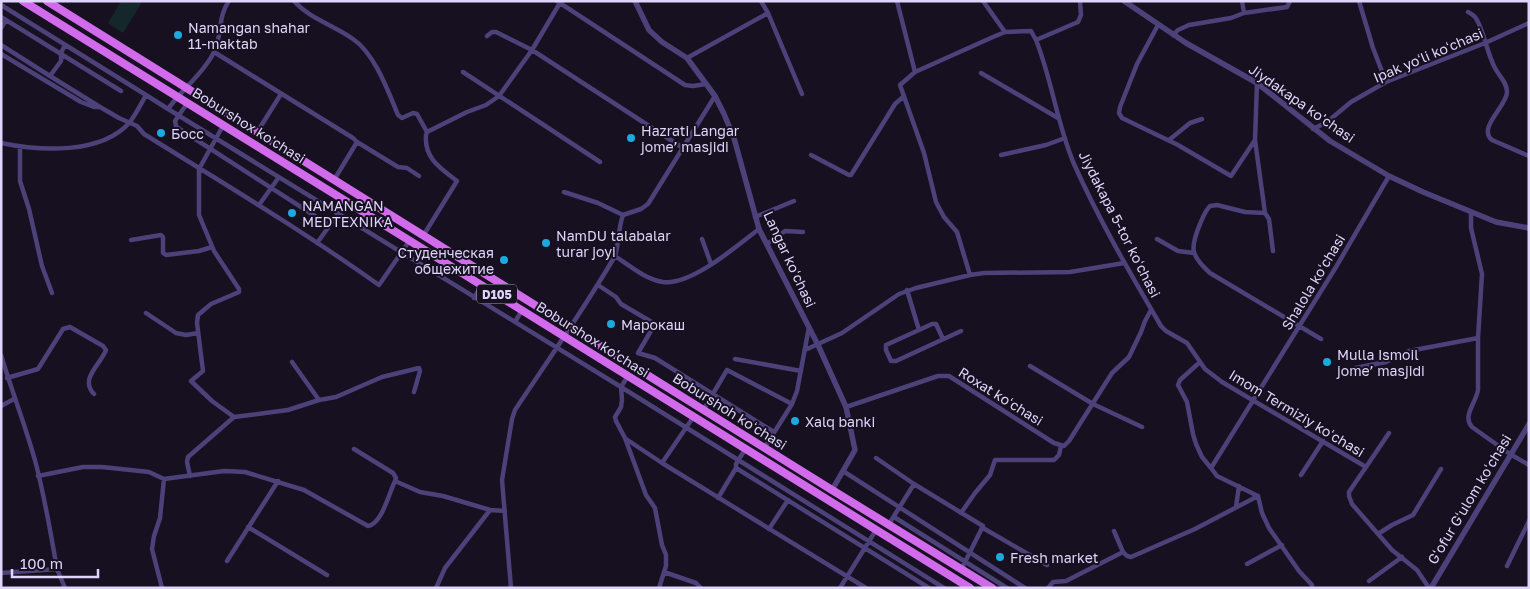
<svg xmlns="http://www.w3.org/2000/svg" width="1530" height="589" font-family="'Golos Text',sans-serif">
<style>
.green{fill:#14272a}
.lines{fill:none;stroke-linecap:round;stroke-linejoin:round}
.minor{stroke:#4d417a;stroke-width:4.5}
.tertiary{stroke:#4d417a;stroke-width:5.5}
.primary{stroke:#d26aec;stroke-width:8}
.poi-dot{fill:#1ca9de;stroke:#161020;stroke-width:2}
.labels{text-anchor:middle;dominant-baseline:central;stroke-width:4;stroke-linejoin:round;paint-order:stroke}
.shield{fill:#161020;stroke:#a39ab9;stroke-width:1}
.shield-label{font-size:12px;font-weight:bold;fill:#dfd5fa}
.poi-label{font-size:14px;fill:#dfd5fa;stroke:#161020;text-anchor:start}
.street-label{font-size:14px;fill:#dfd5fa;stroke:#161020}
</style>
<rect width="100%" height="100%" fill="#161020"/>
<path class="green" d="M121,1L142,2L123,33L108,23Z"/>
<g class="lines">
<path class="minor" d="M294,1C310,19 334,25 353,39C375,54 388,91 398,115L402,118L413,113L417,114L427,132
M557,1L685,85L693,86L706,84
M897,1L915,72
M983,1L1005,32
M1080,1L1081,15L1078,22L1036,40C1052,80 1057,124 1074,164C1099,220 1130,273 1161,326L1166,331L1187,343L1205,369L1222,382L1366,467L1349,492V496L1352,504L1392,550L1417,570L1429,588
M1242,1L1244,13
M1359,1L1373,48L1386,82
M1,5L146,95
M1468,12C1472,14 1475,16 1477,20C1485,35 1487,53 1495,68C1499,76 1507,82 1507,92C1507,106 1477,128 1492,140L1529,156
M768,13L802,94
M1,17L121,91
M1158,25L1137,64L1120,107L1119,113L1122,118L1178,145L1231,176L1255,140L1257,83
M1,28L6,20
M1173,35L1178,30L1189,25L1231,18L1244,13L1287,7L1290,1
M487,36L492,32H496L532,50L683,148
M1,45L50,76L61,61V53L65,45
M214,52L353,138L357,142L398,167L407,168L419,176
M1,54L81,102L94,107H100L119,118L137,126L144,134C223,183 303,231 379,285L410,240
M687,58L768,13L761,1
M463,72L600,162
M981,73L1058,118
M50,76L100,107
M188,102L175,121L176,126L178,128L329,225
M168,109L621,387L622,400L621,407L615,417L616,421L625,438L646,495L655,508L662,545L666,555V566L659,588
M261,126L281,94
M1313,129L1327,122L1351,102L1386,82L1485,43L1529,23
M1169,140L1190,123L1202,119
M1255,140L1265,213L1269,219L1273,251
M1,143C40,151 101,155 130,122C136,114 141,104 146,95L168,109C182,89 202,75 213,54C223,37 217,17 229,1
M20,147V181L29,209L42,266L52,293
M811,155L849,175H851L895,104L903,97
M1001,155L1046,145L1065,138
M334,180L357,142
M564,192L598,203L623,215
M259,205L279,177
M1265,213L1245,212L1217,205L1210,206C1205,211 1203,217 1200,224C1190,248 1190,255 1210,273L1321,339
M1471,213V228L1482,274L1478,338V390C1476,403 1462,416 1472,427L1510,454L1529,465
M755,217L794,201
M423,236L457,181C440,168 424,158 426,135L427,132L467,112L486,105L499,96L532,50L561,1
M702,239L711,264
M1157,239L1178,251L1194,253
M131,240L161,235L163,237V253L166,255L199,251L212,247
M317,243L338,214
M767,244L785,231L803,232
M615,256C630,266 645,279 663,282C691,286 738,245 759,229
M970,275L957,232L944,217L936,202L924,153L900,85L915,72L993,37L1005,32L1031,31L1036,40
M598,285L616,297L621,304L655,324L638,353L655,358L774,432
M907,290L919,330L886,345V350L891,361H896L961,331
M474,298L482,285
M146,313L176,333L186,335L198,333
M515,322L522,310
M919,330L932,324H936L943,339
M805,350L842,333L899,294L916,288L970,275L984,273L1070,272L1124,263
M1,355C12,392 26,427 36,464C45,499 51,534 57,569L1,573
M735,359L801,371
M292,362L319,400
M1200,362L1180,380L1178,385L1187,402L1193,434L1196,444L1202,457L1211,468
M1030,366L1093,404L1142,427
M1355,368L1386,362L1409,351L1478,338
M628,376L621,387L944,588
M7,378L38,369L63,329L70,327L103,346L106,350C101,364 79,379 94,394
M1,406L14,399
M846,407L938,376H949L1054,443L1064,446L1069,441L1112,373L1129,357L1141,332L1145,321L1151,310
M704,409L727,370L792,404
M234,417L288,410L319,400L336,397L382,377L419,368L420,371L414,392
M626,439L662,463L866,588
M765,447L792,404L797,391L809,327
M746,448L736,464V468L929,588
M354,449L393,473L396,478L395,481
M876,458L914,484
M662,463L694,416
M1366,467L1389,433
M843,471L1025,588
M1301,475L1323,441
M38,476L83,467H102L149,472L164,479L224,471L245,472L304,490L368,526C382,524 389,493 395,481
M190,476L187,462L188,457L234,417L212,401L191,381L203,371L197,323L198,315L211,304L239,292V289L214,251L199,215V169L224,124
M395,481L420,492L443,496L490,510L505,511
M1258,496L1217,476L1211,468L1336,267L1389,176
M1258,496L1262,513L1269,528L1299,571L1312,585
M718,498L736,468
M1236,507L1239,486
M961,513L975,493L990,475L995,460H1054L1059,455L1061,446
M894,517L1007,588
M889,524L914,484L983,526L962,568
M248,527L327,575
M983,528L1047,565
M769,529L788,500
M1114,531L1123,552
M1378,534L1392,525L1413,515L1441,469
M227,561L278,481
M1247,564L1282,545
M1507,566L1529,521
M57,569L65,588
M664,572L696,583L701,588
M1369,581L1402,557
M162,588L152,549L154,536L160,518L164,479
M436,588L445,568L490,510
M511,588L502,480L512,419L515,410C549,359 584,309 615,256C619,243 618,229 623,215L641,209L648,204L715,96
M840,588L876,530
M1048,588L1053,582L1066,581L1123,552L1127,556L1131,557L1195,529L1258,496"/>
<path class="tertiary" d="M635,1L649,30L662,42L687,58L715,96L724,114L734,138L759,229L818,345L846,407L855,450L832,490
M1124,1L1186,43L1257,83L1330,141L1389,176L1423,192L1496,222L1529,228
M1431,588L1529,424"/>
<path class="primary" d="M23,1L970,588
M47,1L832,490L992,588"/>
</g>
<g class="poi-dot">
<circle cx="178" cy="35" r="5"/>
<circle cx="161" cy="133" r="5"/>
<circle cx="631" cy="138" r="5"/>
<circle cx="292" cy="213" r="5"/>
<circle cx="546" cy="243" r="5"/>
<circle cx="504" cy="260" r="5"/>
<circle cx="611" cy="324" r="5"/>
<circle cx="1327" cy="362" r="5"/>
<circle cx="795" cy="421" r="5"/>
<circle cx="1000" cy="557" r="5"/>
</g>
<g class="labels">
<rect class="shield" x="477" y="284.5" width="40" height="19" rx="4"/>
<g class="shield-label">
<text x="497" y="294">D105</text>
</g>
<g class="poi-label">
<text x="188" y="27">Namangan shahar<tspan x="188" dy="16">11-maktab</tspan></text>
<text x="641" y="130">Hazrati Langar<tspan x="641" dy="16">jome’ masjidi</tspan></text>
<text x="171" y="133">Босс</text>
<text x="302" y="205">NAMANGAN<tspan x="302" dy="16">MEDTEXNIKA</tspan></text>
<text x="556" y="235">NamDU talabalar<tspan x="556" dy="16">turar joyi</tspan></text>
<text x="494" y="252" text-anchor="end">Студенческая<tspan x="494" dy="16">общежитие</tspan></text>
<text x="621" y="324">Марокаш</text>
<text x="1337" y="354">Mulla Ismoil<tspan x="1337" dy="16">jome’ masjidi</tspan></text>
<text x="805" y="421">Xalq banki</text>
<text x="1010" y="557">Fresh market</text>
</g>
<g class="street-label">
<text transform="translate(1428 55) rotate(-23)">Ipak yoʻli koʻchasi</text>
<text transform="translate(1302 103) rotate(35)">Jiydakapa ko'chasi</text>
<text transform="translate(249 125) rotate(32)">Boburshox ko'chasi</text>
<text transform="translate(1120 224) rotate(63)">Jiydakapa 5-tor koʻchasi</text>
<text transform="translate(790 259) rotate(65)">Langar koʻchasi</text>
<text transform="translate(1313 282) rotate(-59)">Shalola koʻchasi</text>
<text transform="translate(593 339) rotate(32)">Boburshox ko'chasi</text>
<text transform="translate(1001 396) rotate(32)">Roxat koʻchasi</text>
<text transform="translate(730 411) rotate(32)">Boburshoh koʻchasi</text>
<text transform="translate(1297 413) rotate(31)">Imom Termiziy koʻchasi</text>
<text transform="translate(1469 499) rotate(-59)">Gʻofur Gʻulom koʻchasi</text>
</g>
</g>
<rect width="1530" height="589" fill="none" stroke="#dfd5fa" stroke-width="5"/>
<path d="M12 569v8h86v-8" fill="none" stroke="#dfd5fa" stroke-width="2.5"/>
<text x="20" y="569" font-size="15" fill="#dfd5fa" stroke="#161020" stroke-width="4" paint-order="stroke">100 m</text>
</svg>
